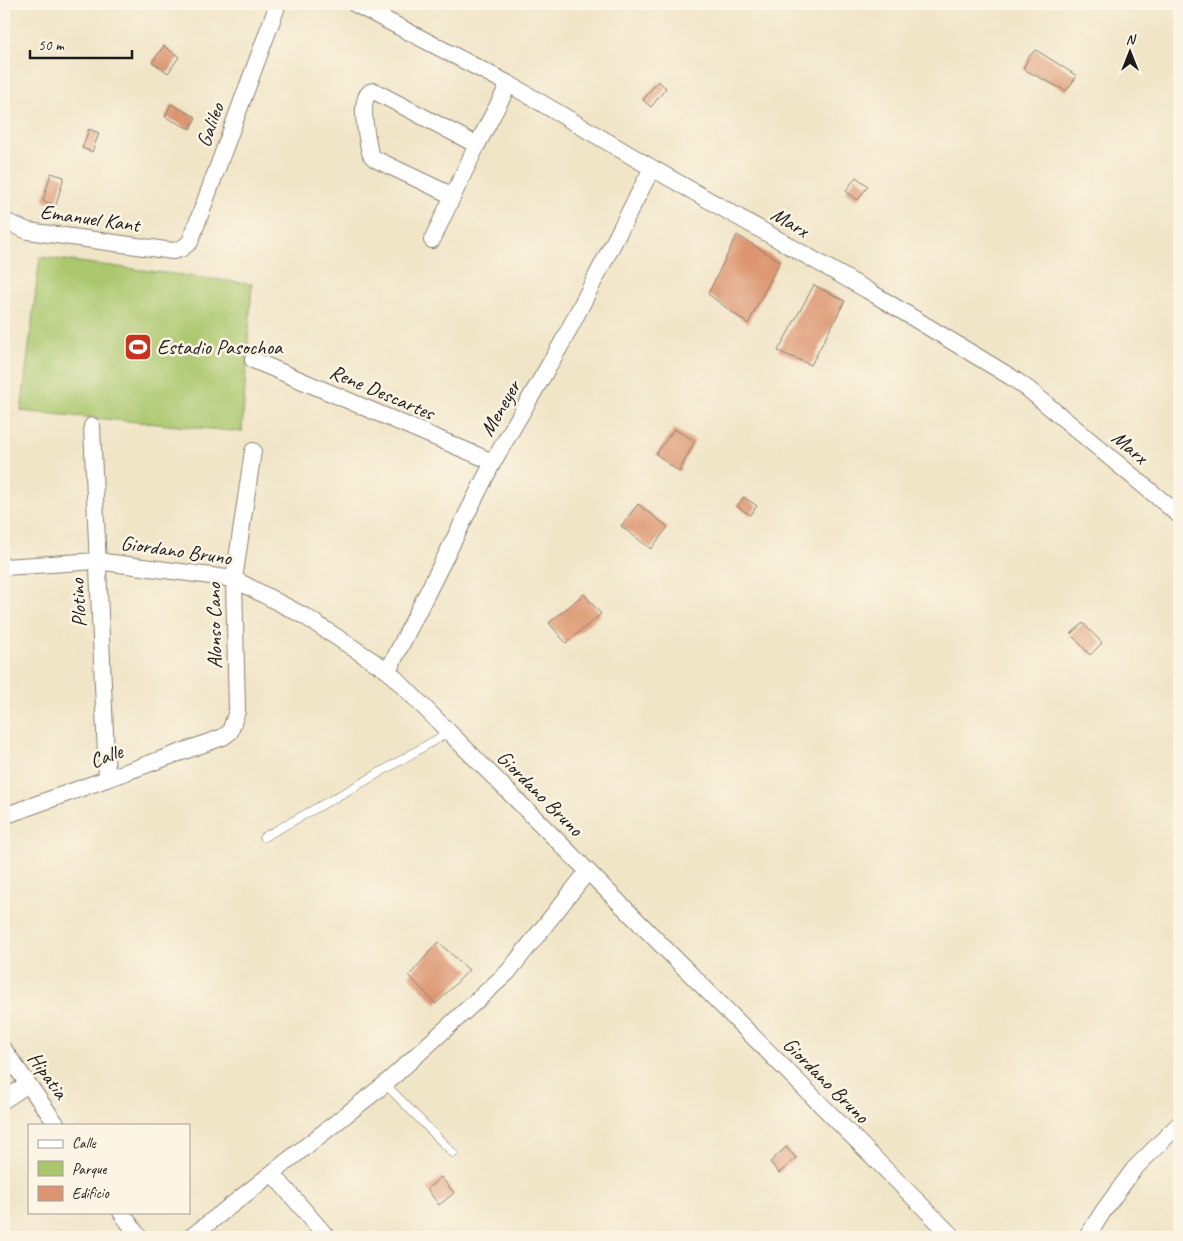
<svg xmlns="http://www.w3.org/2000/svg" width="1183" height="1241" font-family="Caveat,sans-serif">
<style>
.green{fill:#aac76d;stroke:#637244}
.building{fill:#dc9570}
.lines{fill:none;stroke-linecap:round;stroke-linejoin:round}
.lane-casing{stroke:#868072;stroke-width:9}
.street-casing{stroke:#868072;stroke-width:18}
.lane{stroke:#fff;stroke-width:8}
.street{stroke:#fff;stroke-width:16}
.labels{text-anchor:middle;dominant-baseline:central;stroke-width:5;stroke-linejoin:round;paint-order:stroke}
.street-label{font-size:21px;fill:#1c1c1c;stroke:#fcf5e5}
.poi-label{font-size:21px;fill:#1c1c1c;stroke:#fcf5e5;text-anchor:start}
</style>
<rect width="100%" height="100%" fill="#fcf5e5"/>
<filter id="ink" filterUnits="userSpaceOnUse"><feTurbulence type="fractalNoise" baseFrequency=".02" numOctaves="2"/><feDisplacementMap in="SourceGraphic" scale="10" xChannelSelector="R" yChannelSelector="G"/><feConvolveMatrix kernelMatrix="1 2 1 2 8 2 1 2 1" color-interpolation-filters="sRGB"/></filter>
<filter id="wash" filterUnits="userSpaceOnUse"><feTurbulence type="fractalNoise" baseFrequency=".0096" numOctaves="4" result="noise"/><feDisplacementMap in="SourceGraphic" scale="20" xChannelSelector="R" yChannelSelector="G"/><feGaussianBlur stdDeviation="1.12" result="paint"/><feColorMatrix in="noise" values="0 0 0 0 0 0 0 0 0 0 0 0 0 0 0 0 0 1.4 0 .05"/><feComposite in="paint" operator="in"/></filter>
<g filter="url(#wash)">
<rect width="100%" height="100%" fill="#f1e5c7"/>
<path class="green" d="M40,257L252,284L242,432L21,411Z"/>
<g id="blocks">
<path class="building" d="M164,46L179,57L168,73L152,62Z
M1036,50L1077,76L1066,91L1023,69L1029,56Z
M658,81L666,88L651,107L643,100Z
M171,104L196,117L190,129L165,117Z
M89,129L99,133L92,152L82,148Z
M51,173L64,177L56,205L43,201Z
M856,177L868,186L858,200L846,191Z
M737,235L780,261L748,324L708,294Z
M814,285L845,301L811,365L778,351Z
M674,429L695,441L679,472L656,454Z
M744,497L757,506L750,515L737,506Z
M638,504L668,527L651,549L621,526Z
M584,594L601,614L566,643L549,623Z
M1083,623L1102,643L1090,655L1071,634Z
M438,942L469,970L436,1004L409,976Z
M786,1147L796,1158L779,1173L770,1162Z
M441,1177L454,1193L439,1205L427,1189Z"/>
</g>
</g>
<g filter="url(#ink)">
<use href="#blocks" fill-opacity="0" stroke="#868072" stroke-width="1"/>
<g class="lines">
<g class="lane-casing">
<path id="lane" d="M264,837L367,780L449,732
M385,1084L453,1153"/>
</g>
<g class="street-casing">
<path id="street" d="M355,4L509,84L652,168L867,290L1011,377L1028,389L1179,515
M453,196L375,159L371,155L369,149C367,135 358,102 370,92L374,91L477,145
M4,221L28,231L173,251L181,249L190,242L278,4
M432,240L477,145L509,84
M253,360L493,462
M92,426L107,779
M4,567L97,561L234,579L306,617L388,671L953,1237
M388,671L493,462L562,343L652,168
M4,816L223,737L230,732L237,711L234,579L253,451
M4,1050L57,1125
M4,1100L28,1084
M272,1173L327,1237
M121,1212L139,1237
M191,1237L385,1084L508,972L588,871
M1087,1237L1104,1210L1134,1169L1179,1124"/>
</g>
<use href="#lane" class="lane"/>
<use href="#street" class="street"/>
</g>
</g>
<defs>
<g id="stadium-square" transform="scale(1.4375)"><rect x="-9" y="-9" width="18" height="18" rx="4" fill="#c8321e" stroke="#fcf5e5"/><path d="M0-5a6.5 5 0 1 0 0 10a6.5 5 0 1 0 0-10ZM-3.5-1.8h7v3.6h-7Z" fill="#fff"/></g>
</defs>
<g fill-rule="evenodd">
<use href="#stadium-square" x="138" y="347"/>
</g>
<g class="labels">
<g class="street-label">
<text transform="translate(210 125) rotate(-70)">Galileo</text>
<text transform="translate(90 218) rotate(8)">Emanuel Kant</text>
<text transform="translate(790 222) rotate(30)">Marx</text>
<text transform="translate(382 392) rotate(23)">Rene Descartes</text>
<text transform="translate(500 408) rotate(-60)">Meneyer</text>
<text transform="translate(1130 447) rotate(40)">Marx</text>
<text transform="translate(176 550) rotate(8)">Giordano Bruno</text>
<text transform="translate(78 603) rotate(-93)">Plotino</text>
<text transform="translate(214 626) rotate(-91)">Alonso Cano</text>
<text transform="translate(106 756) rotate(-20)">Calle</text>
<text transform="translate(540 793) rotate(45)">Giordano Bruno</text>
<text transform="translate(48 1075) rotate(54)">Hipatia</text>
<text transform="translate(826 1080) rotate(45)">Giordano Bruno</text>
</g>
<g class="poi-label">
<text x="157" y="347">Estadio Pasochoa</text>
</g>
</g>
<rect width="1183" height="1241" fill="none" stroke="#fcf5e5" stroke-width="20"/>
<rect x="28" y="1124" width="162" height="90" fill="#fcf5e5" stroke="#a29e95"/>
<rect x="38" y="1140" width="25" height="8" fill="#ffffff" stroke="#a29e95"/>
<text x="72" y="1148" font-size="15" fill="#1c1c1c">Calle</text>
<rect x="38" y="1161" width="25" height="15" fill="#aac76d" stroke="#a29e95"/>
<text x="72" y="1174" font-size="15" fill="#1c1c1c">Parque</text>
<rect x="38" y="1186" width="25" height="15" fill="#dc9570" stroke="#a29e95"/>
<text x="72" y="1198" font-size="15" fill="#1c1c1c">Edificio</text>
<g transform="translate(1130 52)" stroke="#fcf5e5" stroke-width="4" paint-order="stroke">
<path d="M0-4L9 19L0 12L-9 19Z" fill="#1c1c1c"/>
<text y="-8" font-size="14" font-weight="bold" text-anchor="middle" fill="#1c1c1c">N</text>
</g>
<path d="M30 50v8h102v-8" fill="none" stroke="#1c1c1c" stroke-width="2.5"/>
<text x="38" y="50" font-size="15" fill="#1c1c1c" stroke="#fcf5e5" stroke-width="4" paint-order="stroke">50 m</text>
</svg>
